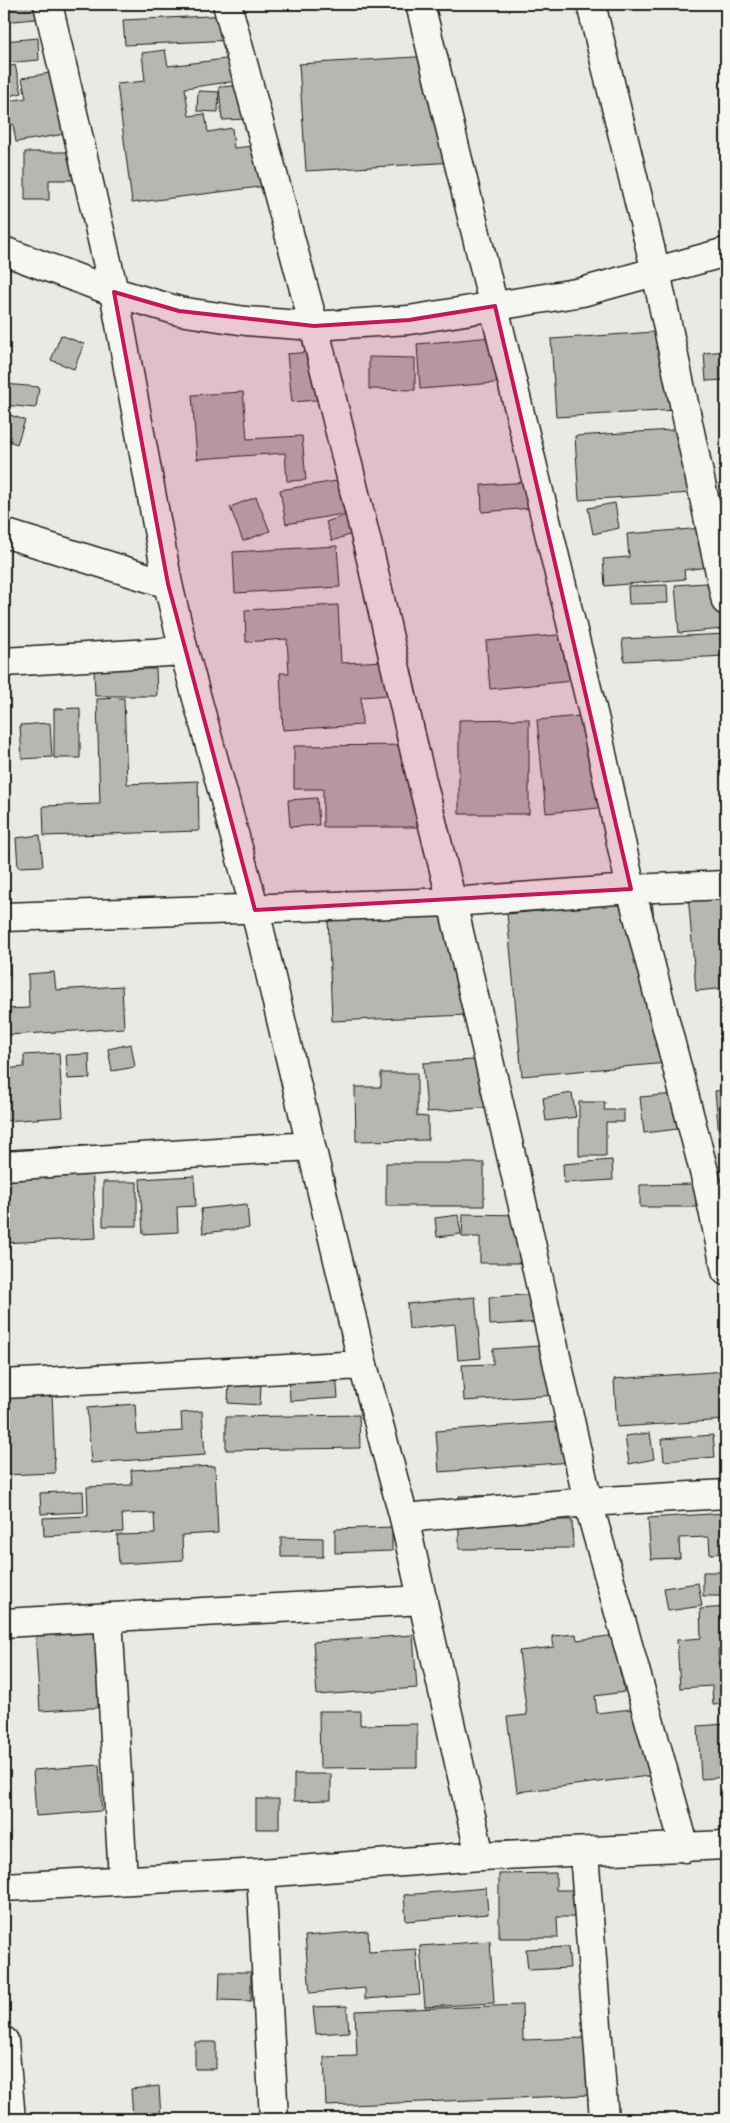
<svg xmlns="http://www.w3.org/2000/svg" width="730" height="2123" font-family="'Patrick Hand',sans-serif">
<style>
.building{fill:#b6b6b3;stroke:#1c1c1c}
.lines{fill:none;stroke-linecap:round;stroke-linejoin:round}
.street-casing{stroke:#1c1c1c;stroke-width:31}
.secondary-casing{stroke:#1c1c1c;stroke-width:31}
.street{stroke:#f6f6f2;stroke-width:28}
.secondary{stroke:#f6f6f2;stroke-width:28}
.marked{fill:#c2185b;fill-opacity:0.2;stroke:#c2185b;stroke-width:4;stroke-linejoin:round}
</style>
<rect width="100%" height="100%" fill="#e9e9e5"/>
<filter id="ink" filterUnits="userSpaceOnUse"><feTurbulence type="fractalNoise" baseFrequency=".02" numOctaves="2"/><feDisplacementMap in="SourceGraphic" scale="10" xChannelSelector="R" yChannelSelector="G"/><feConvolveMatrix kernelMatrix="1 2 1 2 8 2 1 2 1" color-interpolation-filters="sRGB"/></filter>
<g filter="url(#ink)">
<path class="building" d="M4,4H42L44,18L4,22Z
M89,4H216V5L89,7Z
M232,15L233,40L125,45L123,20Z
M38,38L39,60L4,63V41Z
M165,50L168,66L242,57L245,80L185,88L189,116L205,114L208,132L232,128L234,148L262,145L267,186L132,203L117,84L145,81L142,53Z
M448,55L455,162L306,171L299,64Z
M15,65L22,93L4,97V68Z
M55,72L65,134L16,142L13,124L4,126V102L26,98L22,78Z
M246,85L249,119L222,120L219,87Z
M198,91L219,92L218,112L197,111Z
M25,152H76V180H49V200H25Z
M670,331L676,410L556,417L551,339Z
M61,335L84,344L74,369L51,360Z
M502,336L507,382L420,389L417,344Z
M323,351L327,399L292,402L287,354Z
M726,351V380L706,381L704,353Z
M369,357L415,358V390L369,389Z
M4,384L39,387L36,408L4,405Z
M243,392L247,439L302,436L306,480L287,481L285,453L197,459L192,395Z
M4,413L25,420L17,444L4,439Z
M688,429L692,493L579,500L575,436Z
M343,480L348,513L286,524L280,490Z
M530,482L532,508L482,512L481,485Z
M256,497L270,531L243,541L230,507Z
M615,503L619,528L593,534L588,508Z
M349,514L355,533L332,541L326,522Z
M704,528L708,567L684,570L685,579L605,586L603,559L629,557L627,534Z
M337,546L340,587L235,593L233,552Z
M720,582L723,629L679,633L675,585Z
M667,585L668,603L629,604L628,586Z
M338,605L341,663L389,661L391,695L361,697L362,725L283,730L280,673H289L287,639L246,642L245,610Z
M569,634L573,681L490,689L486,641Z
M726,634V656L624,661L622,639Z
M94,669H156L157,696H95Z
M124,698L127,784L198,781L199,831L44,836L43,806L100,804L97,699Z
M80,708V758H54V709Z
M602,714L610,807L546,813L537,720Z
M529,719V814H459V720Z
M50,723L52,757L22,759L20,725Z
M416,745L417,827H323V789H294V746Z
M317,798L319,825L290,827L288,800Z
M40,835L43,866L18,867L16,838Z
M726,878V988L696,991L687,881Z
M652,900L667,1063L522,1076L507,914Z
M462,909L466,1015L332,1021L328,916Z
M4,933H7L10,975H4Z
M54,972L56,990L122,986L124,1028L7,1035L5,1009L29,1008L28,974Z
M131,1044L135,1067L112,1071L108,1049Z
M59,1053L63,1117L4,1121V1069L24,1067V1055Z
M89,1054L90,1078L68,1079L66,1055Z
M490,1059L494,1107L427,1112L423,1063Z
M381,1073H417V1116L428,1117V1140L356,1141L355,1087H381Z
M726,1090V1147H720L715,1091Z
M572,1093L576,1117L546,1121L543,1098Z
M675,1094L678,1129L644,1133L640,1097Z
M579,1102H605L604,1110H624V1122H606V1156H579Z
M91,1145L96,1238L4,1243V1150Z
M612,1160L613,1180L564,1183L563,1164Z
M386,1163H484V1206H386Z
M194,1176L196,1206L177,1207L178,1232L143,1234L140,1179Z
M103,1182H137V1226H103Z
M696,1184V1207H640V1185Z
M247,1204L249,1228L203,1233L201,1209Z
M463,1214L521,1215L520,1263H480V1237H462Z
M458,1215L461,1234L437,1237L435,1218Z
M541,1294L543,1322L490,1325L489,1297Z
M475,1297L481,1358L458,1360L455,1324L409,1329L407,1304Z
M554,1345L557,1395L464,1401L462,1365L493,1364V1349Z
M726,1371V1420L617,1427L614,1379Z
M336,1374L338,1398L290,1401L289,1377Z
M229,1382L261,1383L260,1405L228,1403Z
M52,1391L55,1473L4,1475V1393Z
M135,1404L137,1434L182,1431L181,1413L202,1411L205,1455L91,1463L87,1408Z
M359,1415L360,1448L226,1450V1417Z
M569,1421L572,1462L439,1472L436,1431Z
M650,1433L654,1459L629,1464L625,1436Z
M713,1435L715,1457L664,1461L662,1439Z
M215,1466L218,1533L182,1535L183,1560L119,1564L117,1535L155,1534L154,1513L122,1514L123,1532L44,1536L43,1518L88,1516L87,1487L132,1485L131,1470Z
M83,1491L84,1512L41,1514L40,1493Z
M551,1495V1520H572L573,1548L459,1549V1496Z
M726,1513V1553L710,1554L709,1537L679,1538L680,1558L651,1559L648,1518Z
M392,1527V1551L335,1553V1529Z
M281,1537L323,1538V1557H281Z
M703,1572H726V1596H703Z
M698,1583L702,1606L668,1611L664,1588Z
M726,1607V1649H718L719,1670H726V1704L713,1705L712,1686L680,1688L677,1640L701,1638L700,1609Z
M104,1625L108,1707L40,1711L35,1629Z
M576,1634L577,1640L617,1635L624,1692L595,1696L597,1713L640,1708L649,1776L517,1792L507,1717L527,1715L519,1651L554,1647L552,1636Z
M413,1635L417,1688L317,1695L313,1642Z
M319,1711H360V1725L417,1724V1767L320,1768Z
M726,1724V1777L701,1779L698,1726Z
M99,1765L102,1811L36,1816L33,1770Z
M294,1774H331V1800L294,1801Z
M256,1799H279V1829H256Z
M556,1873V1890H595V1917H557L558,1938H499V1874Z
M486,1888L488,1914L406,1921L404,1895Z
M368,1931L369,1952L416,1949L420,1995L365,1999V1988L310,1993L305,1936Z
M490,1941L494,2003L425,2007L420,1946Z
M568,1947L570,1968L528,1970L526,1949Z
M220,1972H251V2001L219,2000Z
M522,2005L523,2040L587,2038L589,2095L326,2106L324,2057L357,2056L355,2011Z
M347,2006L349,2032L316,2034L313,2007Z
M195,2042H216V2069H195Z
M159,2086L161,2118L133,2119L131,2089Z"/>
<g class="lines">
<g class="street-casing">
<path id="street" d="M48,4L114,292L168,584L184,651L255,910L363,1365L404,1518L480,1856
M227,4L314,326L371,559L415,753L452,902L522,1202L588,1502L685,1848
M420,4L595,721L631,889L708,1187L726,1271
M591,4L656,272L726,601
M4,251L114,292L179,311L246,321L314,326L409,320L582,292L726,252
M4,533L168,584
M4,662L184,651
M4,917L452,902L631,889L726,885
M4,1166L310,1146
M4,1384L363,1365
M404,1518L588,1502L726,1494
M108,1617L123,1879
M4,1623L423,1600
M584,1852L604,2119
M261,1873L274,2119
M4,2041L11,2119"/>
</g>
<g class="secondary-casing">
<path id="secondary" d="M4,1887L261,1873L480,1856L726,1845"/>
</g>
<use href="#street" class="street"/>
<use href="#secondary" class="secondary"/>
</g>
</g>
<path class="marked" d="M114,292L179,311L314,326L409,320L495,306L631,889L255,910L168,584Z"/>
<rect width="730" height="2123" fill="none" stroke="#f6f6f2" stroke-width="20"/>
<rect x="10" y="10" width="710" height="2103" fill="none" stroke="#1c1c1c" stroke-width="2" filter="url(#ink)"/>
</svg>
